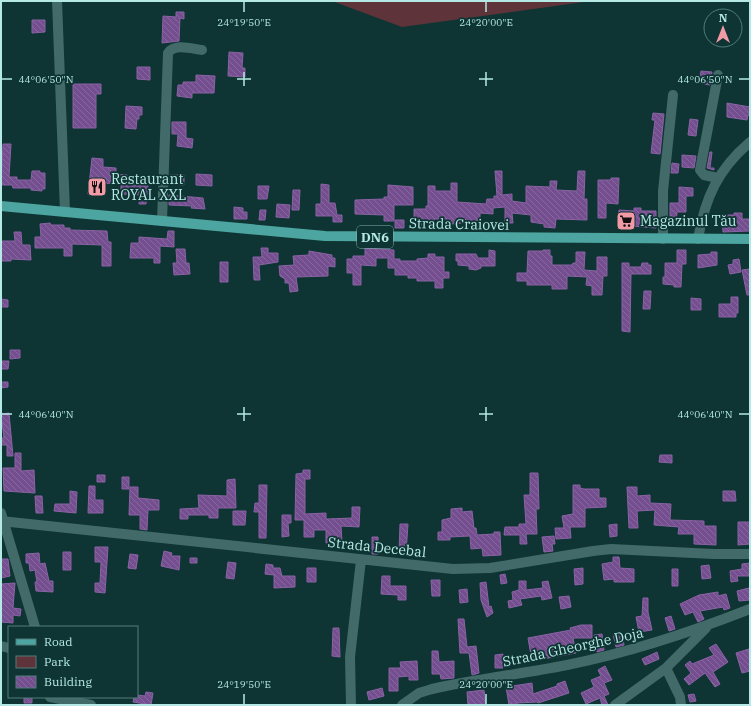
<svg xmlns="http://www.w3.org/2000/svg" width="751" height="706" font-family="'IBM Plex Serif',serif">
<style>
.green{fill:#5e333a}
.building{fill:url(#building-back-hatch);stroke:#8a63a5}
.lines{fill:none;stroke-linecap:round;stroke-linejoin:round}
.minor{stroke:#426a68;stroke-width:10}
.major{stroke:#4ca5a0;stroke-width:10}
.ticks{fill:none;stroke:#b4e9e5;stroke-width:1.5}
.labels{text-anchor:middle;dominant-baseline:central;stroke-width:3.5;stroke-linejoin:round;paint-order:stroke}
.shield{fill:#0e3533;stroke:#82b3b0;stroke-width:1}
.shield-label{font-size:13px;font-weight:bold;fill:#b4e9e5}
.poi-label{font-size:14px;fill:#b4e9e5;stroke:#0e3533;text-anchor:start}
.street-label{font-size:14px;fill:#b4e9e5;stroke:#0e3533}
.ticks-label{font-size:10px;text-anchor:middle;fill:#b4e9e5;stroke:#0e3533;stroke-width:3.5;stroke-linejoin:round;paint-order:stroke}
</style>
<defs>
<pattern id="building-back-hatch" width="6" height="6" patternUnits="userSpaceOnUse"><rect width="6" height="6" fill="#744e8f"/><path d="M-1 5l2 2M0 0l6 6M5-1l2 2" fill="none" stroke="#85689f"/></pattern>
</defs>
<rect width="100%" height="100%" fill="#0e3533"/>
<path class="green" d="M332,1H591L402,27Z"/>
<path class="building" d="M176,12H184V19L180,18L179,41L162,43L163,16L176,17Z
M32,20H45V32L32,33Z
M229,52L243,53L242,68H245V77L228,76Z
M137,67H150V80L137,79Z
M701,71L712,72L710,85L699,83Z
M196,75L215,76L214,93H192V98L177,96L178,85H183V82H196Z
M73,84H101V94H96V128H73Z
M727,103L750,107V116L748,115L747,120L727,117Z
M126,106L142,107V115H139V119H137L136,129L125,128Z
M653,113L664,114L660,154L651,153L655,120H652Z
M690,119L698,120L696,136L688,135Z
M172,122H186V138L193,139L192,148L177,146L178,134H172Z
M3,144H11L9,177H17V180H31L32,171H40V173H45V189H42V191L31,190V188H13L12,185H1Z
M710,152H712L710,168H714V170L707,168Z
M682,155L696,156L694,168L682,167Z
M92,158L103,159V167L116,168V174L127,175V179H130L132,185L148,186L146,204H139L140,195L121,194V184L101,183V194H88Z
M672,163L679,164L678,173H671Z
M495,171H502V195L512,194V201L526,203V186L550,187V181H557L556,190L577,191L578,171H585L584,199H587V220L556,219L555,228L544,227V224L531,222V215L512,213L513,223H505V207L493,208V214L480,213V218L476,222L451,224V219H434V221H422V225H414V209H426V206H428V186H435V191H451V183H457V202L486,204L487,199H494V196H497Z
M196,174L212,175V186L196,185Z
M170,175H184V185L170,184Z
M611,178H619L618,204L606,203V218H598V180H611Z
M321,184L329,185V203H335L337,215H342V222H333V216H316V204H321Z
M388,185L413,187V205H394V221H384V215L355,214V200L384,199V197H388Z
M258,186H269L267,199H258Z
M679,187L693,188V196H686V212H677L676,226H670V203H679Z
M293,190H300L299,210H292Z
M169,195L203,198L205,209L191,208L192,206L169,205Z
M277,204L290,205L289,218L276,217Z
M234,207L243,208V212H247V219H234Z
M634,208H641V211H656V228L618,225L619,210L634,211Z
M260,210H266L265,220H259Z
M734,213H742V219H750V231L723,232L722,215H734Z
M395,220H404V228H395Z
M50,223L51,225H64V228H70V230L107,231L108,242H111V266H102V245L72,244V256H64V248H35V237H41L40,224Z
M168,231H174V247L160,246V263H154V258H130L131,243H139V237L167,239Z
M14,232H21L22,245H30L31,260L11,259V261H1V241H15Z
M261,248H268V253H278V262L259,265L260,280H254L253,257H262Z
M365,248L394,250V259H400V261H417V259L428,258V254H435V257H444V272H449V278H443V288H435V281H417V278H408V275H395V268H388V258H376V266L361,265V285H353V273H347V259H353V256H365Z
M176,249H185L186,263H189L190,274L174,275L173,263H177Z
M489,250L495,251V266H481V268L476,270L469,269V266L458,265V261H456V254H476L478,258H489Z
M543,250H550V256H552V265H572L573,263H576V252H585L584,270L597,271V257H607V276H603L602,295H592V286L586,285L587,277L567,276V289H552V285H527V281H517V273H527L528,251H543Z
M677,250H686V264H682L681,287H674V285L663,284V277H665V263H677Z
M309,251L332,255V258H335V267L328,266V276L296,277L298,291L290,292L289,283H285V279L280,276L279,266L294,265L293,256L309,255Z
M711,252H717V265L698,268V255L711,254Z
M739,259L741,272L730,274L728,265L733,264V260Z
M220,262H228V282H220Z
M622,263H629V267H641L642,263H648V265H651V274H631L630,332L622,331Z
M750,269V295H747L742,270Z
M644,291H651L650,309H643Z
M731,297H738V313H736V317H719V304H731Z
M691,298L701,299V310H691Z
M1,299L8,300V307H1Z
M10,350H20V358L10,359Z
M1,361H9L8,369H1Z
M1,382H8V387L1,388Z
M9,413L13,456H7V445H1V438H4L1,414Z
M15,453H21V471L34,470L35,493L4,491L3,468H15Z
M660,455H672V463L659,462Z
M303,470H310V479H305V514L326,513V519L352,518V507H360L359,527L341,526L342,542L326,543V530H314V537H304V520H295L296,474L303,473Z
M530,473H538L539,509H536L537,534H526L527,544H520V535H504L505,527H519V524H526L524,495H530Z
M97,475H105V482H97Z
M122,477H129V489H122Z
M235,479L236,508H218V518H209V515H188V519H180V509L199,508L198,495L227,496V480Z
M259,485H267L266,538H259V512H254L255,503H259Z
M573,485H580V488L584,489H599V498H606V507L585,508V527H570L571,538L556,539L555,528H564L562,516L573,514Z
M89,486H95V500H103V513H88Z
M130,487H138V498L159,500V510H148L147,530L140,529V515H129Z
M627,487H637V496L650,495V503L671,504L670,520L704,521V526H716V545L694,544V534H678L679,527L654,525L655,510L637,511L638,528H629Z
M70,491L77,492L76,513L54,511L55,504H70Z
M723,491H735L736,501H723Z
M35,496H42L43,513H36Z
M462,508V512L472,511L474,528H476L477,535L494,534V532H500L501,555L483,556L482,548L471,549L470,536L450,537V540H438V532H442V520L451,518V509Z
M233,511H246L245,525H233Z
M282,515H291V523H288L289,536L282,537Z
M738,522H750V544L738,545Z
M400,524H408L406,553L399,552Z
M617,524V536L610,537L609,525Z
M554,536L555,544H552L553,551L544,552L542,537Z
M372,537H378V554H372Z
M95,547H108L105,593L95,592V583H100L101,562H95Z
M164,551L172,553L171,556H180L179,570L161,566Z
M63,552H71V570H63Z
M39,553L40,564L45,563L49,581H53V592L36,591L35,582H37L35,570L30,571L29,563H26V554Z
M130,554L138,555L136,569L128,568Z
M613,557H619L620,568L634,569V582H614V579L604,580L602,564L613,562Z
M190,558H197V563H190Z
M1,559H8L10,576L1,578Z
M228,562L236,563L234,579L226,578Z
M750,563V576H737L738,581L731,582L730,571L742,569V564Z
M266,564L273,565V568H280L282,576H295V587L274,588V575L265,574Z
M709,565L711,578L702,579L701,566Z
M307,568H316V582H307Z
M583,568V584L575,585L574,569Z
M672,569H678V586H672Z
M505,574L507,583L501,584L500,575Z
M382,576H390V586H406V600H398V595L381,594Z
M431,580H440V596H432Z
M519,581H526V590L543,588L542,582L548,581L552,598L542,600L541,596L520,599L522,605L509,608L508,601L513,600L512,592L519,590Z
M486,582L489,607L491,606L493,613L487,617L481,600L480,583Z
M15,583L13,608L21,609L20,616L13,615V623L1,622V584Z
M749,588L750,600L739,601L737,591Z
M467,589L468,602L460,603L459,590Z
M718,592V596L726,594L730,608L724,610L723,607L700,611L704,619L698,622L693,612L685,615L680,604L699,595Z
M569,596L571,607L561,609L559,597Z
M643,598H648V612L652,630L639,632L636,617L642,616Z
M671,616L675,629L669,631L665,618Z
M458,619H464L467,647L476,646L479,673L472,675L469,653H460Z
M581,625H592V638H573L576,653L532,661L528,638L571,630L570,628Z
M333,628H339L340,657L332,656Z
M622,633L624,645L616,647L613,634Z
M602,634L604,650L597,652L594,635Z
M716,644L728,662L713,672L720,684L715,687L705,673L689,685L684,679L691,673L685,665L690,661L692,664L714,655L709,648Z
M749,649L750,671L742,673L736,653Z
M432,651H438L439,662L454,661V678L441,679L440,674H432Z
M657,652L659,659L645,665L642,659Z
M503,654V668H495V655Z
M417,661L418,680H409V676L398,677V691H389V668H401L400,662Z
M605,666L612,680L604,683L609,694L604,696L608,705H602L600,698L586,704L581,693L594,687L591,680L601,676L598,670Z
M565,681L569,693L538,703L537,702L517,703V705H509L506,687L532,683L533,694L557,686V684Z
M382,688L384,696L369,700L367,692Z
M484,690L486,705H468L467,692Z
M146,692L153,693L151,705L133,702L134,697H137V695L145,696Z
M694,694L696,701L690,702L688,695Z
M24,697H32V703H24Z"/>
<g class="lines">
<path class="minor" d="M57,1L65,212
M718,178L704,175L700,170L718,75
M162,221L168,53C175,43 192,49 202,50
M663,239V191L673,95
M698,239C705,198 718,169 750,142
M1,513L35,627
M1,521L453,569L490,568L593,551L611,549L714,554H750
M1,646L9,648
M666,668L680,697L681,705
M50,697L91,705
M351,705L350,657L361,560
M402,705L419,693L432,689C476,679 522,674 567,665C632,652 689,633 750,609
M615,705L666,668L706,628"/>
<path class="major" d="M1,206L325,236L750,239"/>
</g>
<path class="ticks" d="M244,2V12M486,2V12M244,72V86M486,72V86M2,79H12M237,79H251M479,79H493M739,79H749M244,407V421M486,407V421M2,414H12M237,414H251M479,414H493M739,414H749M244,694V704M486,694V704"/>
<defs>
<g id="restaurant-square" transform="scale(1)"><rect x="-9" y="-9" width="18" height="18" rx="4" fill="#f39aa7" stroke="#0e3533"/><path d="M-5-6h1v4h1v-4h1v4h1v-4h1v5L-1.5 .5V6h-2V.5L-5-1ZM5-6V6H3V1.5H1.5Q1.5-4 5-6Z" fill="#111"/></g>
<g id="supermarket-square" transform="scale(1)"><rect x="-9" y="-9" width="18" height="18" rx="4" fill="#f39aa7" stroke="#0e3533"/><path d="M-6-5.5h2.5l.6 2H6L4.5 2H-2.5L-4.4-4H-6ZM-1.5 3.2a1.3 1.3 0 1 0 .1 0ZM3 3.2a1.3 1.3 0 1 0 .1 0Z" fill="#111"/></g>
</defs>
<g fill-rule="evenodd">
<use href="#restaurant-square" x="97" y="187"/>
<use href="#supermarket-square" x="626" y="221"/>
</g>
<g class="labels">
<rect class="shield" x="357" y="226" width="36" height="22" rx="3"/>
<g class="shield-label">
<text x="375" y="237">DN6</text>
</g>
<g class="poi-label">
<text x="111" y="179">Restaurant<tspan x="111" dy="16">ROYAL XXL</tspan></text>
<text x="640" y="221">Magazinul Tău</text>
</g>
<g class="street-label">
<text transform="translate(459 224) rotate(1)">Strada Craiovei</text>
<text transform="translate(377 547) rotate(6)">Strada Decebal</text>
<text transform="translate(573 647) rotate(-12)">Strada Gheorghe Doja</text>
</g>
</g>
<g class="ticks-label">
<text x="244" y="26">24°19'50"E</text>
<text x="486" y="26">24°20'00"E</text>
<text x="46" y="83">44°06'50"N</text>
<text x="705" y="83">44°06'50"N</text>
<text x="46" y="418">44°06'40"N</text>
<text x="705" y="418">44°06'40"N</text>
<text x="244" y="688">24°19'50"E</text>
<text x="486" y="688">24°20'00"E</text>
</g>
<rect width="751" height="706" fill="none" stroke="#b4e9e5" stroke-width="4"/>
<rect x="8" y="626" width="130" height="72" fill="#0e3533" stroke="#507d7a"/>
<rect x="16" y="639" width="20" height="6" fill="#4ca5a0" stroke="#507d7a"/>
<text x="44" y="646" font-size="12" fill="#b4e9e5">Road</text>
<rect x="16" y="656" width="20" height="12" fill="#5e333a" stroke="#507d7a"/>
<text x="44" y="666" font-size="12" fill="#b4e9e5">Park</text>
<rect x="16" y="676" width="20" height="12" fill="url(#building-back-hatch)" stroke="#507d7a"/>
<text x="44" y="686" font-size="12" fill="#b4e9e5">Building</text>
<g transform="translate(723 28)"><circle r="19" fill="#0e3533" stroke="#507d7a"/>
<path d="M0-3L7 15L0 10L-7 15Z" fill="#f39aa7"/>
<text y="-6" font-size="11" font-weight="bold" text-anchor="middle" fill="#b4e9e5">N</text>
</g>
</svg>
